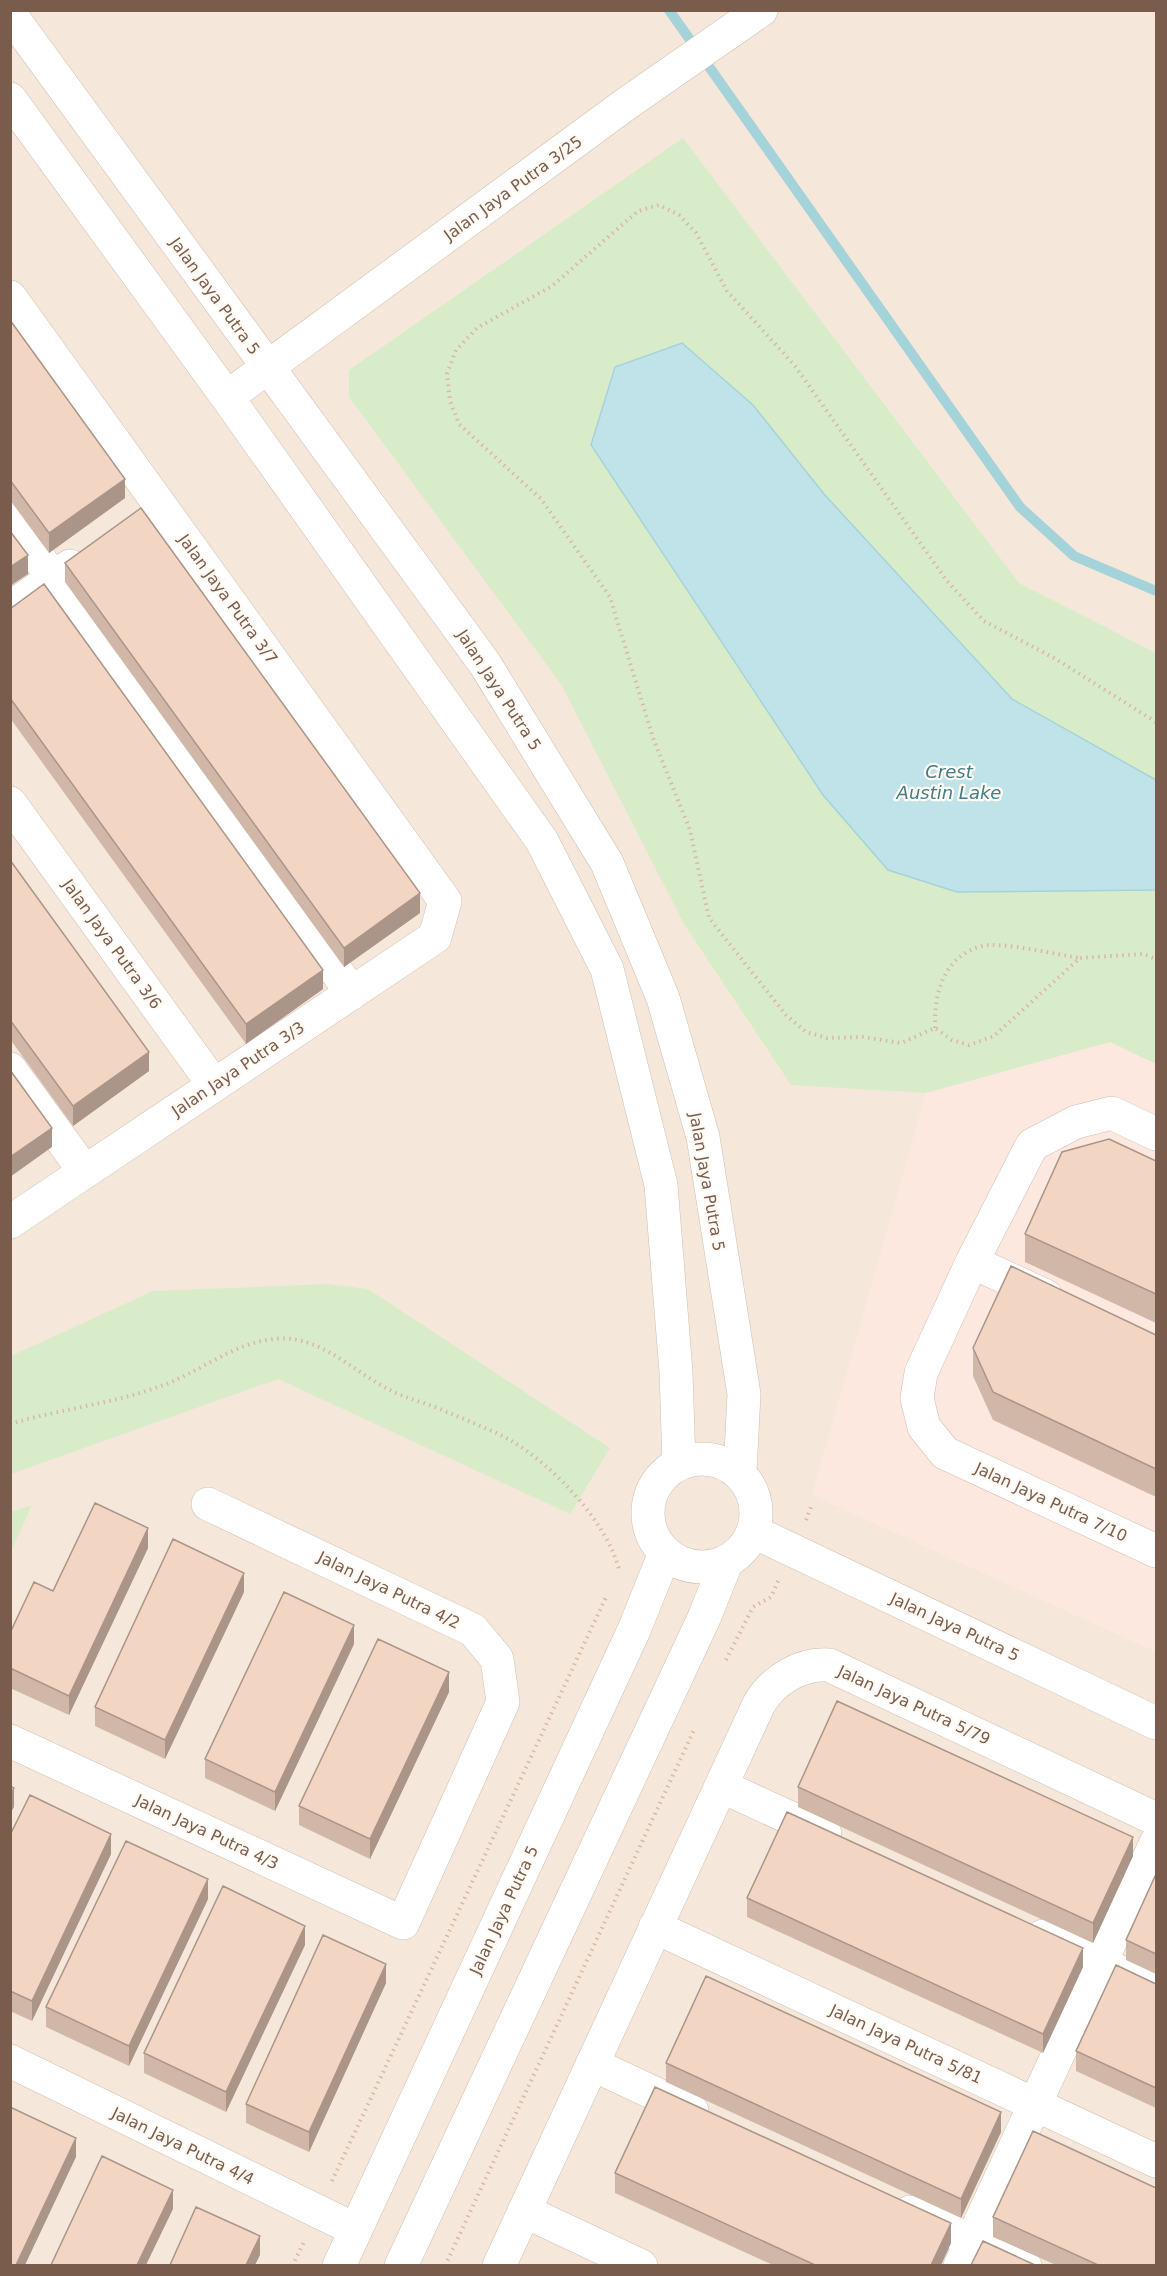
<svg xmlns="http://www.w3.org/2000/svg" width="1167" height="2276" font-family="'DejaVu Sans',sans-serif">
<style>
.residential{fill:#f5e8da}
.commercial{fill:#fde8e0}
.green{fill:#d8ecc9}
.water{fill:#bfe3e8;stroke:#a5d3da;stroke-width:1.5}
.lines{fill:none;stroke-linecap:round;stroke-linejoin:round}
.stream{stroke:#a5d3da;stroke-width:10}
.minor-casing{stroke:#d1beb0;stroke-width:34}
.path{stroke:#d9b8a5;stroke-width:4;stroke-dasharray:1.5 4.5;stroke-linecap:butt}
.minor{stroke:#fff;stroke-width:33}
.wall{fill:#d1b7a8}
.shaded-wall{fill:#aa9588}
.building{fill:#f3d5c3;stroke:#aa9588;stroke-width:1.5}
.labels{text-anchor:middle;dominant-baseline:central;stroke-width:4.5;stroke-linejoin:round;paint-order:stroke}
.street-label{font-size:16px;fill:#7a5c4d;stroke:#fffaf3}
.water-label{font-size:18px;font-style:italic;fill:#437c86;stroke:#fffaf3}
</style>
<rect width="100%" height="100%" fill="#fdf6ec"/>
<path class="residential" d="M11,11H1156V2265L11,2266Z"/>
<path class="commercial" d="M1110,1042L1156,1064V1652L812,1495L926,1093Z"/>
<path class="green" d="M683,138L1019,583L1156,653V1064L1110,1042L926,1093L791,1085L684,924L561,684L349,397V370Z
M328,1284L368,1289L610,1448L570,1514L278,1379L11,1474V1356L153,1291Z
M32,1505L11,1552V1512Z"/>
<path class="water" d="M682,343L753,405L824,494L1012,699L1156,780V890L957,892L888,870L823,795L591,445L615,367Z"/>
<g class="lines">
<path class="stream" d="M669,10L1020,507L1074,556L1156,591"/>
<g class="minor-casing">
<path id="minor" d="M10,14L485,664L607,863L663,998L703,1137L744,1394L740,1473
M10,99L227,397L542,841L607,969L661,1185L676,1372L679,1463
M10,297L445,901L435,937L10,1222
M227,397L626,104L761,10
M10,518L352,993
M10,608L70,566
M10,803L214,1085
M10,1069L85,1172
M1156,1134L1112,1113L1076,1122L1032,1145L972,1262L921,1373L917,1398L924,1427L945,1453L1156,1551
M972,1262L1046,1296
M648 1513a54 54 0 1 1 108 0a54 54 0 1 1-108 0Z
M754,1532L1156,1723
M10,1741L403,1923L503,1702L497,1659L473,1630L208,1504
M721,1786L825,1834
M655,1927L1156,2161
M1043,1936L1156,1989
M10,2061L356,2230
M592,2064L692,2111
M524,2211L641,2266
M910,2212L1025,2266
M339,2266L634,1630L665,1553
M401,2266L704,1618L726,1563
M499,2266L759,1704C773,1680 801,1663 829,1665L1156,1819
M960,2266L1156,1843"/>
</g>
<path class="path" d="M1156,722L1054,658L984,621L947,581L795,366L727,291L696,233L679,215L659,205L638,211L552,286L477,328L456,350L447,374L450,401L459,424L541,499L610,597L653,738L690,830L709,918L786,1015L806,1032L827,1038L863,1037L901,1043L935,1028L952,1040L969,1045L994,1036L1080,958L1143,954L1156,959
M935,1028C934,992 944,956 982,946C999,941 1059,955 1080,958
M10,1424C60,1409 112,1404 161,1386C198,1373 233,1343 274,1339C319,1334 351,1370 388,1389C406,1399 428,1403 447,1412C468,1421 490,1429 510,1440C553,1465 606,1521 619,1569
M806,1520L811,1507
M726,1660L753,1607L771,1597L778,1581
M332,2181L607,1595
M292,2266L304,2242
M445,2266L694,1730"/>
<use href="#minor" class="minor"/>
</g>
<path class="wall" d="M10,320L125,498L49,553L10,500Z
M65,563L420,913L344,967L65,582Z
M10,609L323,989L246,1044L10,718Z
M10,860L149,1071L73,1126L10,1039Z
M1156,1161V1323L1025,1262V1234Z
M1156,1335V1497L993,1420L973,1376V1348Z
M148,1548L69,1715L10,1688V1633L53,1591Z
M244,1592L165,1759L95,1726V1707Z
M354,1644L275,1811L205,1778V1759Z
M449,1692L370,1859L299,1825V1806Z
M798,1787L1133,1856L1093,1943L798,1807Z
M10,1835L111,1854L32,2021L10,2011Z
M1156,1874V1974L1126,1960V1940Z
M747,1898L1083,1967L1043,2053L747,1917Z
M208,1899L129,2066L46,2027V2007Z
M305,1945L226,2112L144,2073V2053Z
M386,1983L309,2152L246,2123V2104Z
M1156,1984V2108L1076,2071V2051Z
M666,2063L1001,2132L961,2218L666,2082Z
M615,2173L951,2243L941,2265H773L615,2193Z
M993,2217L1156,2265H1056L993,2237Z"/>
<path class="shaded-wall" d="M125,479V498L49,553V533Z
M28,555V574L10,586V567Z
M420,893V913L344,967V948Z
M323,970V989L246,1044V1024Z
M149,1052V1071L73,1126V1106Z
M52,1128V1147L10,1177V1157Z
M148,1528V1548L69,1715V1696Z
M244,1573V1592L165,1759V1740Z
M354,1625V1644L275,1811V1792Z
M449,1672V1692L370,1859V1839Z
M14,1788V1807L10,1814V1795Z
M111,1834V1854L32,2021V2001Z
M1133,1837V1856L1093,1943V1923Z
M208,1879V1899L129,2066V2046Z
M305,1926V1945L226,2112V2092Z
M1083,1948V1967L1043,2053V2034Z
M386,1964V1983L309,2152V2132Z
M1001,2112V2132L961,2218V2199Z
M76,2138V2157L25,2265H16Z
M173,2190V2209L146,2265H137Z
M951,2223V2243L941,2265H931Z
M260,2236V2255L255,2265H246Z"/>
<path class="building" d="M10,320L125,479L49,533L10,480Z
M141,508L420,893L344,948L65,563Z
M10,531L28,555L10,567Z
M44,584L323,970L246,1024L10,698V609Z
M10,860L149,1052L73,1106L10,1020Z
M10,1070L52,1128L10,1157Z
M1109,1139L1156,1161V1294L1025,1234L1062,1152Z
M1011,1266L1156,1335V1469L993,1392L973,1348Z
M95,1503L148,1528L69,1696L10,1668V1633L34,1582L53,1591Z
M173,1539L244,1573L165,1740L95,1707Z
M284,1592L354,1625L275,1792L205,1759Z
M378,1639L449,1672L370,1839L299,1806Z
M837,1701L1133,1837L1093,1923L798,1787Z
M10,1786L14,1788L10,1795Z
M30,1795L111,1834L32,2001L10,1991V1835Z
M787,1812L1083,1948L1043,2034L747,1898Z
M126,1841L208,1879L129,2046L46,2007Z
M1156,1874V1954L1126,1940Z
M223,1886L305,1926L226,2092L144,2053Z
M323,1935L386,1964L309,2132L246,2104Z
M1116,1965L1156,1984V2088L1076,2051Z
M706,1976L1001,2112L961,2199L666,2063Z
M655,2087L951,2223L931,2265H815L615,2173Z
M10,2107L76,2138L16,2265H10Z
M1033,2131L1156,2188V2265H1098L993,2217Z
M102,2156L173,2190L137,2265H51Z
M196,2207L260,2236L246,2265H170Z
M983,2241L1035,2265H971Z"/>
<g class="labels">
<g class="street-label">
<text transform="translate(513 188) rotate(-36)">Jalan Jaya Putra 3/25</text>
<text transform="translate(215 296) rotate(54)">Jalan Jaya Putra 5</text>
<text transform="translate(228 599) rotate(54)">Jalan Jaya Putra 3/7</text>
<text transform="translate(499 690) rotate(57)">Jalan Jaya Putra 5</text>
<text transform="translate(112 944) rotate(54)">Jalan Jaya Putra 3/6</text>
<text transform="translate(238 1069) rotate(-34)">Jalan Jaya Putra 3/3</text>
<text transform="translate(707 1182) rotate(80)">Jalan Jaya Putra 5</text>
<text transform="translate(1051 1502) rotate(25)">Jalan Jaya Putra 7/10</text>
<text transform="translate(389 1590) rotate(26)">Jalan Jaya Putra 4/2</text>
<text transform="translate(955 1627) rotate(25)">Jalan Jaya Putra 5</text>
<text transform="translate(914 1705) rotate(25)">Jalan Jaya Putra 5/79</text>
<text transform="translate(207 1832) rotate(25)">Jalan Jaya Putra 4/3</text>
<text transform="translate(504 1910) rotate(-65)">Jalan Jaya Putra 5</text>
<text transform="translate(906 2044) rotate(25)">Jalan Jaya Putra 5/81</text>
<text transform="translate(183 2146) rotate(26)">Jalan Jaya Putra 4/4</text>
</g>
<g class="water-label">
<text x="949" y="771">Crest<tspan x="949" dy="21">Austin Lake</tspan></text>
</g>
</g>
<rect width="1167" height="2276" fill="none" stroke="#7a5c4d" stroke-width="24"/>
</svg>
